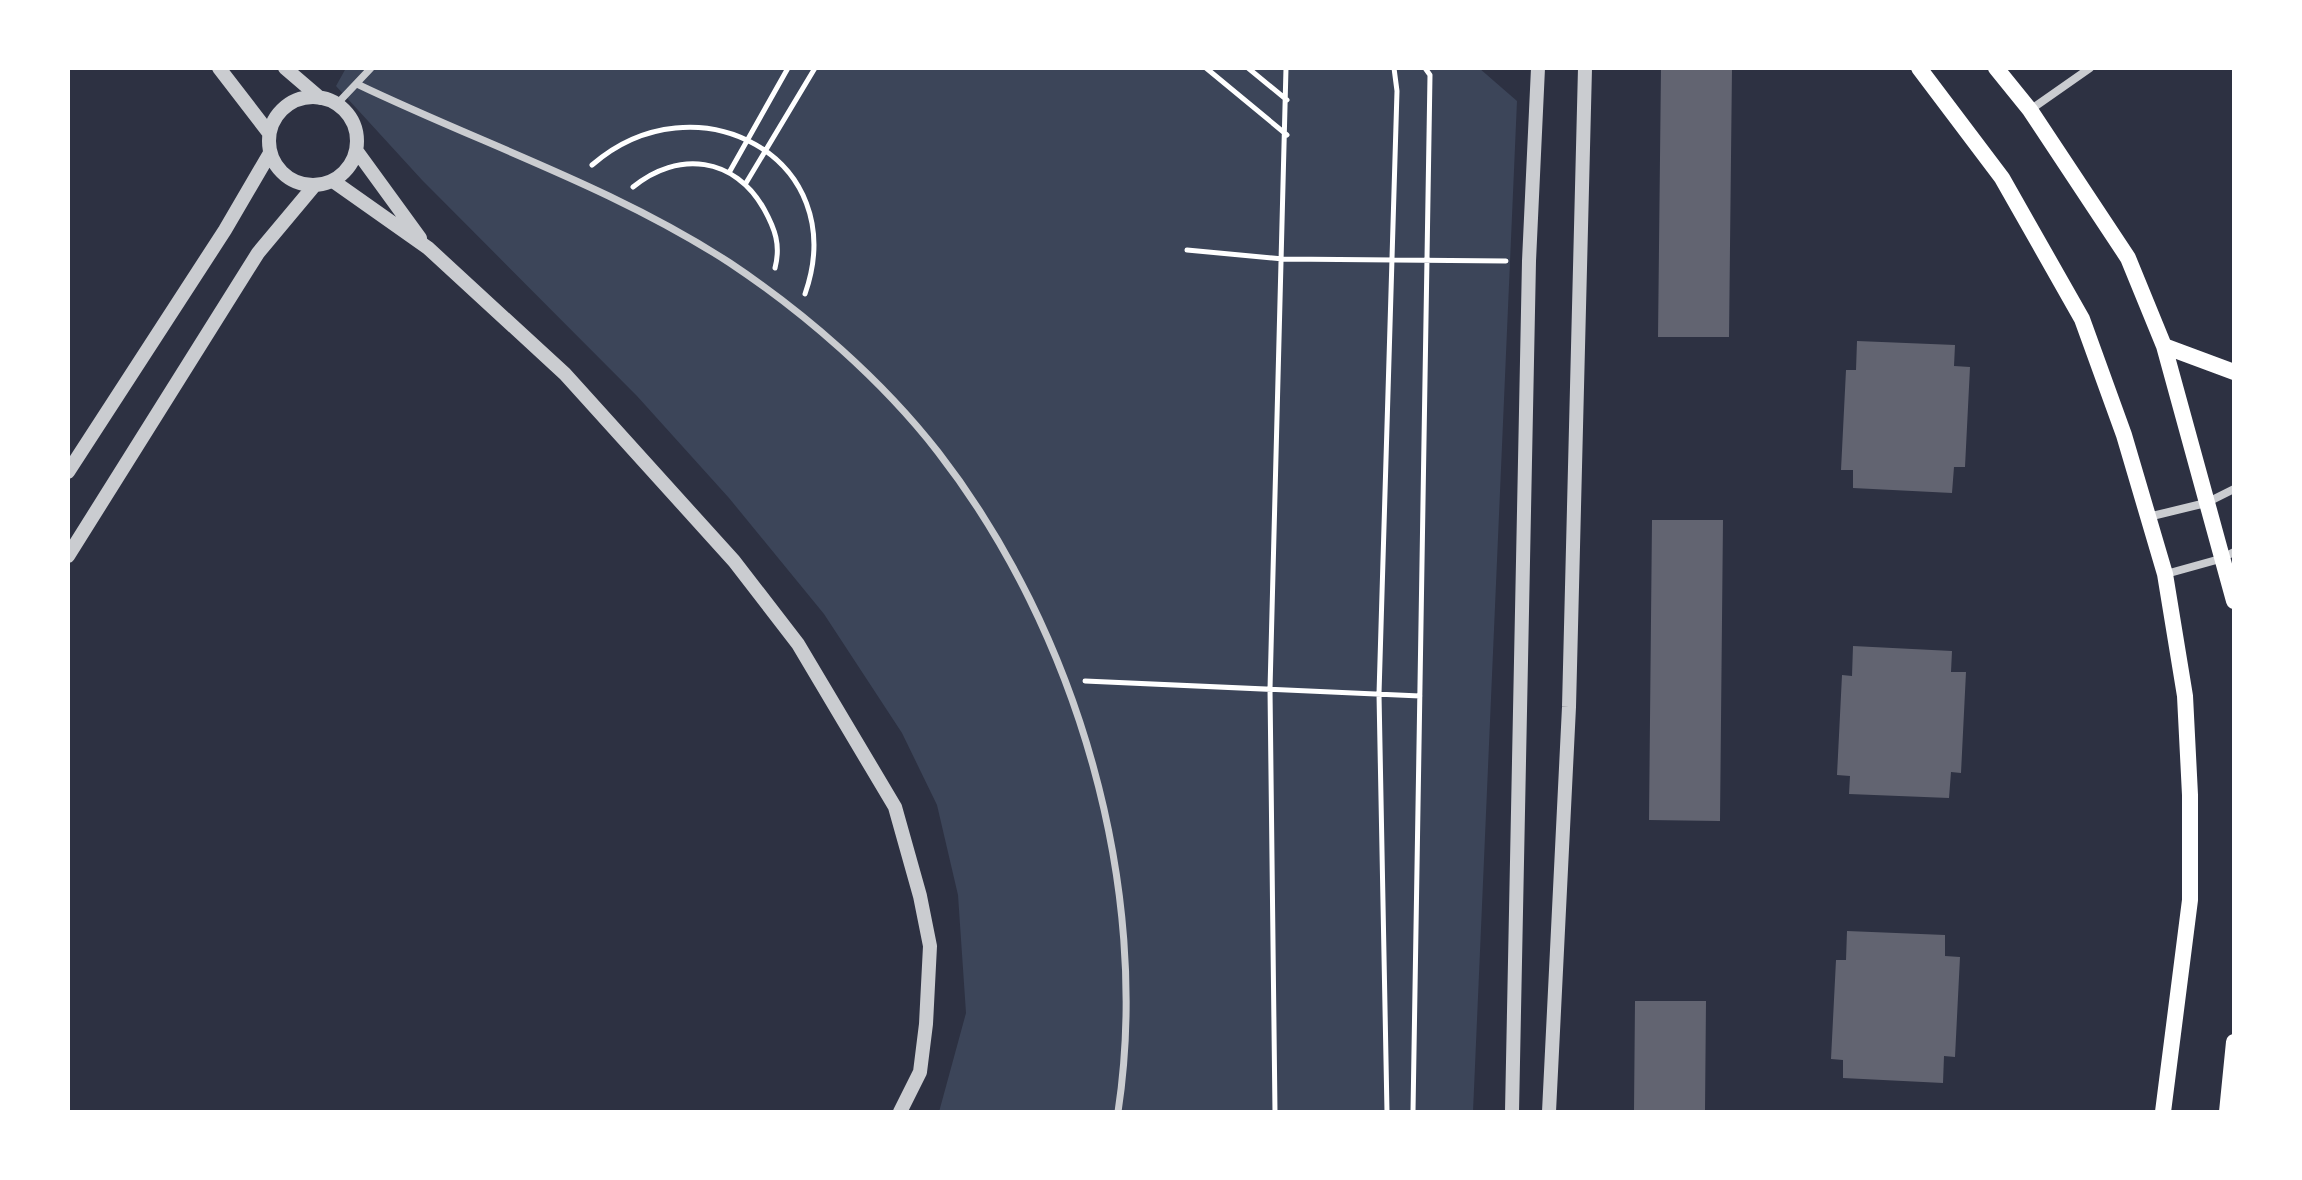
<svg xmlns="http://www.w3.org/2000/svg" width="2302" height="1180" font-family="Montserrat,sans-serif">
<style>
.green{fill:#3c4559}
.building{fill:#626471}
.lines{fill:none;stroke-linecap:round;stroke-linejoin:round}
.path{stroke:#fff;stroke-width:5}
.pedestrian{stroke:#caccd0;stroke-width:7}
.minor{stroke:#caccd0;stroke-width:8}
.tertiary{stroke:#caccd0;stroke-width:14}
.secondary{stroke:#fff;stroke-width:16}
</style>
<rect width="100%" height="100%" fill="#2d3142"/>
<path class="green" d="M346,68H1479L1517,101L1473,1112H939L966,1013L958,895L937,805L902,733L824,614L729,498L637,396L422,180L336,86Z"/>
<path class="building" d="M1661,68H1732L1729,337H1658Z
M1857,341L1955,345L1954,366L1970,367L1965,467H1954L1952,493L1853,488V470H1841L1846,370H1856Z
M1652,520H1723L1720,821L1649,820Z
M1853,646L1952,651L1951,672H1966L1961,773L1951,772L1949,798L1849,794L1850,776L1837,775L1842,675L1852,676Z
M1847,931L1945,935V956L1960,957L1955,1057L1944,1056L1943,1083L1843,1078V1060L1831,1059L1836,960H1846Z
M1635,1001H1706L1705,1112H1634Z"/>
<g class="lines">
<path class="path" d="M1206,68L1287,135
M1248,68L1287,100
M592,165C695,75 853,157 805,294
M730,171L788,68
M746,183L815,68
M633,187C678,150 735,157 764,209C775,229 781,245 775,268
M1187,250L1283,259L1506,261
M1085,681L1420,696
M1275,1112L1270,689L1286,68
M1387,1112L1379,694L1397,91L1394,68
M1413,1112L1430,75L1425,68"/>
<path class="pedestrian" d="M357,84C482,144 613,187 730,263C805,313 882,380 938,452C1077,631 1152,888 1118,1112
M336,105L371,68"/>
<path class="minor" d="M2030,110L2090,68
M2148,517L2206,503L2234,489
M2166,574L2220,559L2234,552"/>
<path class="tertiary" d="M219,68L269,133
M285,68L320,98
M269 141a44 44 0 1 1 88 0a44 44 0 1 1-88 0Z
M356,150L420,238
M333,181L428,248L565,374L734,561L798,644L895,807L920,896L930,946L926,1024L920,1072L900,1112
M68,472L225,230L270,153
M68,556L258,253L314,186
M1512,1112L1529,261L1538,68
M1549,1112L1569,707L1585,68"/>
<path class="secondary" d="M1919,68L2002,178L2082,319L2124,435L2165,574L2185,696L2190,795V900L2163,1112
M1996,68L2030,110L2128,258L2164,346L2234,601
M2164,346L2234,372
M2227,1112L2234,1042"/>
</g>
<rect width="2302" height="1180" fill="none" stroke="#ffffff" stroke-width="140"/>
</svg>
